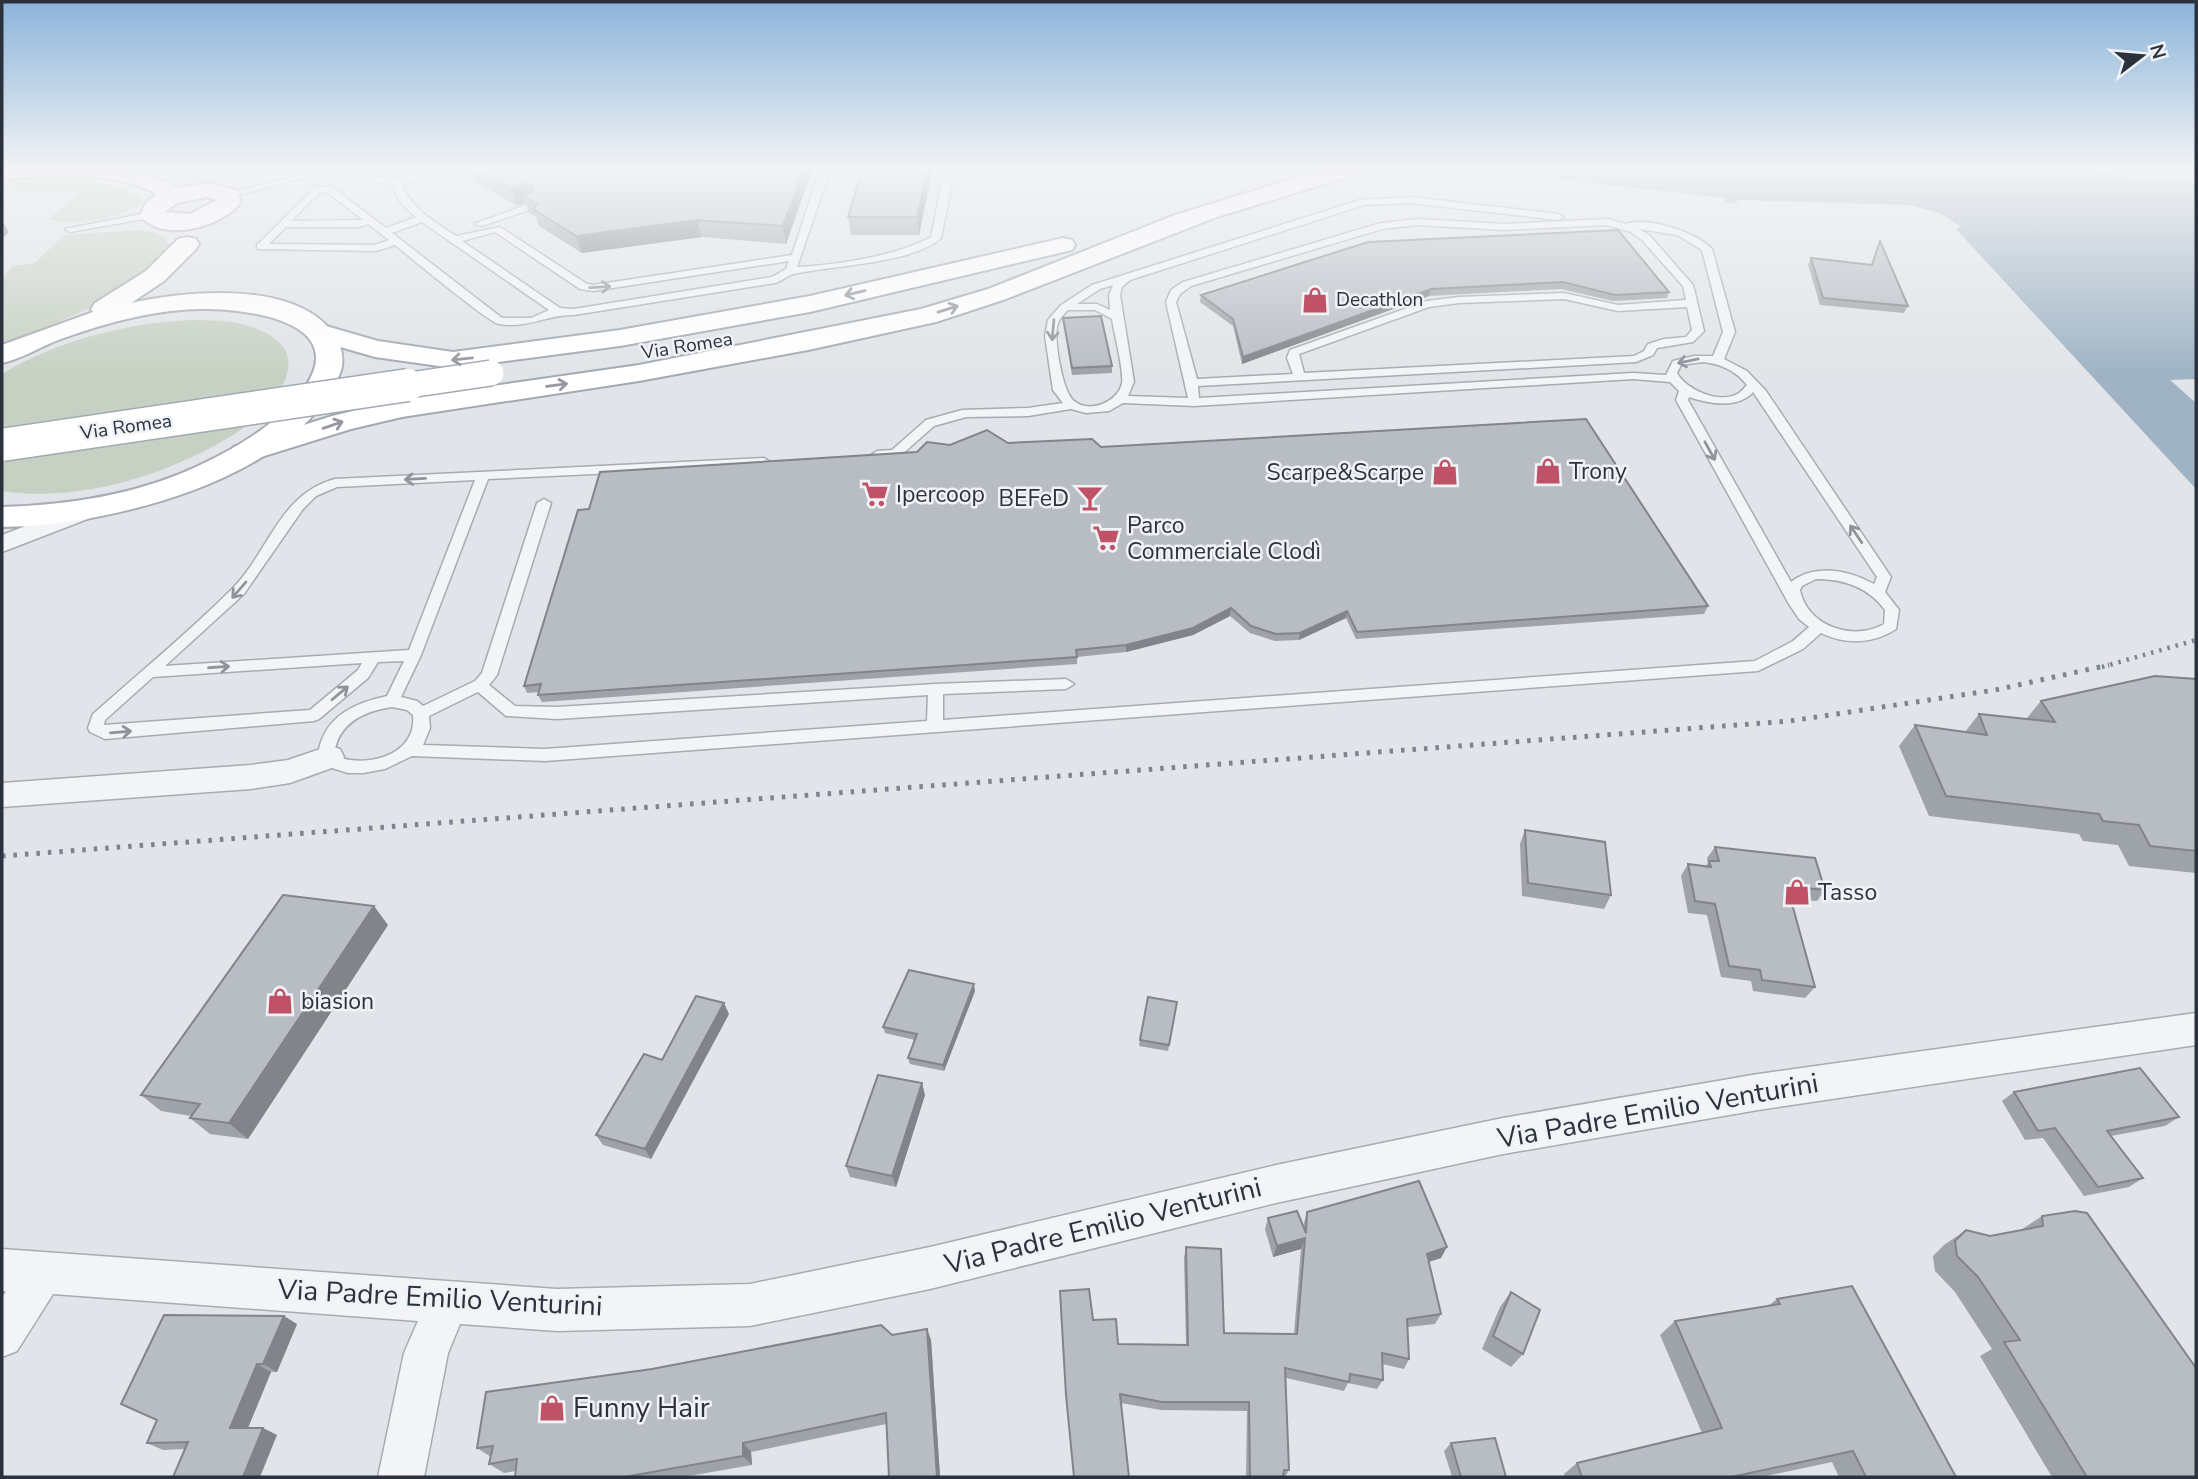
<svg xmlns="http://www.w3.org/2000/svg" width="2198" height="1479" font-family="'Nunito Sans',sans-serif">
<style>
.green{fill:#c7d1c3}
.water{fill:#9fb3c4}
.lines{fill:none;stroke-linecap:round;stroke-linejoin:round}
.lane-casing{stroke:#a7abb2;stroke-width:3}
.street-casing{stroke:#a7abb2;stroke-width:3}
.secondary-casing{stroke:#a7abb2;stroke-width:4}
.primary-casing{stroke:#a1a9b2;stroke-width:4}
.lane{fill:#f3f4f7;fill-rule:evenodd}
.street{fill:#f3f4f7;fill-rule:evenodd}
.secondary{fill:#fff;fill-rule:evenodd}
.primary{fill:#fff;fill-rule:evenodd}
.rail-far1{stroke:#7c8490;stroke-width:4.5;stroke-dasharray:2.5 6;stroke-linecap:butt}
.rail{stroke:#7c8490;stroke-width:5;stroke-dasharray:3.5 8;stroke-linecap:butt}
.primary-bridge-far1-casing{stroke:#a1a9b2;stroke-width:28;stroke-linecap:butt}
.primary-bridge-casing{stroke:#a1a9b2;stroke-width:35;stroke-linecap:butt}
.primary-bridge-far1{stroke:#fff;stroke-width:25}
.primary-bridge{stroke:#fff;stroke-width:32}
.wall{fill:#9ea3a9}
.shaded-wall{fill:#818489}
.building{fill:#b8bdc4;stroke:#818489;stroke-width:2}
.oneway{stroke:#8f939a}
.oneway2{stroke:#95989e}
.labels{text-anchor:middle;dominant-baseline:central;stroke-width:5;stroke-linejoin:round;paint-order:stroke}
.far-poi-label{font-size:19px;fill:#2b323e;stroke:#f0f3f6;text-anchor:start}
.far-street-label{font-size:19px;fill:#2b323e;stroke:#f0f3f6}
.poi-label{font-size:23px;fill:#2b323e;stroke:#f0f3f6;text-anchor:start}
.near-street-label{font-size:28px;fill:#2b323e;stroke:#f0f3f6}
.near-poi-label{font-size:28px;fill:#2b323e;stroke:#f0f3f6;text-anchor:start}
</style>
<rect width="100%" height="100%" fill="#e1e4e8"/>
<path class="green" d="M128,167H197V170L274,174L205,181L176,179Z
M56,178L113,185L143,198L141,203C114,221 80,226 49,219L78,192L2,191V179Z
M139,230C153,232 165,232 170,247C151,292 45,325 2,346V278L13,266L35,263L64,235Z
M188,320C211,320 236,320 257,329C324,355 269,412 233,435C168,475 78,503 2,491V374C59,340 123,324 188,320Z"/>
<path class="water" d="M1488,167H2085L2131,179L2196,182V379L2170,380L2196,403V489L1956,229L1961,227L1942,214L1910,205L1738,200L1736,204L1725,202V198L1588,183Z"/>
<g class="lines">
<g class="lane-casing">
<path id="lane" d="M328,167H344L228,198L223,195Z
M370,167H380L376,176C400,186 414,167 435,167L422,178L402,184C411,209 435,222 456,236L500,227L587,284L593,285L792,255L821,167H831L797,267C836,265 897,256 931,237L943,177L952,167H961L953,178L941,238C912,264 833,265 794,274C788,275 782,281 775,283L574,315C548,314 528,329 499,324C488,322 410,257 395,245L376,251L257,249V245L316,187H332L386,228L416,217L400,202L393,185L368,179ZM327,192L363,220L291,221L319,193ZM422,222L549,310L531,318H502L392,233ZM368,224L389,240L375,245L269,244L286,227H359ZM495,232L580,289L593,291L789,261L786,269L772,277L574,309L560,308L462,241Z
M451,167H490L492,169L487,172L455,170Z
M1410,197L1558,214L1563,217L1558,220L1410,203L1364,205L1130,280L1122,287L1120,295L1134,382L1128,396L1188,398L1166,302L1171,290L1183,282L1381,223L1417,219L1505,224L1608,219L1625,224C1647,216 1696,232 1712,249L1735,332L1724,359L1747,371L1766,391L1889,574L1891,577L1885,592L1899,610L1896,629C1873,644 1846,645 1821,633L1803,649L1758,671L545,761L412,756L385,769L363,773H348L329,767L319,749C327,715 355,703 387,696L404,661L378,662L368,678L319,719L314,721L105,739L90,732L88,728L93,714C139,673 188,633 232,589C269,552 279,494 335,479L764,458L770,462L764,466L488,479L421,655L401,697L417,701L423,706L475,681L482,673L537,503L544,499L551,503L497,675L489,685L515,706L557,707L936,684L1066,679L1074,684L1066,689L943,694V720L1755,661L1793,641L1809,627L1799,619L1789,604L1676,400L1679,391L1670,382L1633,379L1194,406L1123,403L1109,411L1086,413L1071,409L1028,416L966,417L934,426L899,457L877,459L871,455L877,451L892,450L926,420L962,410L1028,408L1063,403L1053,390L1045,336L1048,320L1061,305L1092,285L1360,200ZM1417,225L1505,230L1607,225L1631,232L1642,240L1683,286L1686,300L1618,305L1564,293L1459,297L1427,301L1290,350L1287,358L1293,374L1197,379L1176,302L1180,294L1191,286L1382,229ZM1639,229L1677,235L1702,250L1723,332L1713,356H1694L1673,361L1666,375L1633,373L1199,398L1198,386L1636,362L1653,355L1657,348L1693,342L1704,331L1693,285L1650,236ZM1113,285L1109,295L1110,310L1097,304H1077L1100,289ZM1564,299L1618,311L1687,307L1692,330L1686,337L1664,339L1648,344L1644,351L1634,356L1304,373L1299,354L1429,307L1459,303ZM1068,310H1095L1112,319C1114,333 1124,371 1122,383C1118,402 1090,414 1074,401C1062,391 1053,338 1058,323C1060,318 1064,314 1068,310ZM1703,362C1721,364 1735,370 1747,385C1744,388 1742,391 1739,393C1721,405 1686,390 1677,373L1681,365ZM1753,392L1877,577L1874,584C1849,570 1815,563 1791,582L1688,400L1689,397C1709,404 1738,409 1753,392ZM475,480L409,650L165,666L244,594L303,509L316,496L337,487ZM1816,579C1844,579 1868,587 1885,610L1884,624C1853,642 1807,626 1800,590L1802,586ZM362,663L358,670L310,710L104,725L105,720L153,677ZM478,692L506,716L557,719L928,695L927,721L545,749L423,745L430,728L429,716ZM392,707L407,710L413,715C417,753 372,767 341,758L335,749C341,721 366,711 392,707Z
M532,203L537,206L535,208L482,226L474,224Z
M152,212L155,213V217L70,232L65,229Z"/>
</g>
<g class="street-casing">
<path id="street" d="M89,502L98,505L101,510L98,515L2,552V535Z
M329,746L340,749L344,757L340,765L290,783L251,789L2,807V783L251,765L288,760Z
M2196,1013V1045L1758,1110L1503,1154L1276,1203L930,1289L750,1326L557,1331L460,1324L448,1353L424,1477H378L404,1353L418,1321L53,1294L17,1351L2,1357V1298L6,1291H2V1249L557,1289L750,1284L930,1247L1276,1165L1503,1118L1758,1074Z"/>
</g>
<g class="secondary-casing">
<path id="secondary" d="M2,167H117L145,174L179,188L207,183L236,190L241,202C223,227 161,244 140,215L146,203L157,194C112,169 52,176 2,179ZM207,197L217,200L190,214L165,212L177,203Z
M187,237L196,239L199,244L196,249L164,281L131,303C187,291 294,280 333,333C343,348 346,362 338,378C291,482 104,526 2,527V507C69,505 136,495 198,466C237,448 283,421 307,384C348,319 239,308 200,309C151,310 101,324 56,341C38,348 21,359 2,363V345L93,312L91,309L95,303L146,271L178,239Z"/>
</g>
<g class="primary-casing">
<path id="primary" d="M1331,167H1366L1363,172L1217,217L1006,299L936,322L808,350L639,381L402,417L351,429L245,462L234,459L230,453L234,447L332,416L402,399L639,365L921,309L988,289L1175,215Z
M1063,238L1072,240L1075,245L1072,250L810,312L620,346L453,368L375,357L309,338L306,332L309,326L319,324L378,341L453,352L620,330L810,296Z"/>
</g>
<use href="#lane" class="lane"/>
<use href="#street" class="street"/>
<use href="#secondary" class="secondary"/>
<use href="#primary" class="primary"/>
<path class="rail-far1" d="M2102,667L2196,640"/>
<path class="rail" d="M2,856L1790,721L1995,690L2109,665"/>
<g class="primary-bridge-far1-casing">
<path id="primary-bridge-far1" d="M396,387L491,373"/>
</g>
<g class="primary-bridge-casing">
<path id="primary-bridge" d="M2,445L408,385"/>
</g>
<use href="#primary-bridge-far1" class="primary-bridge-far1"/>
<use href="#primary-bridge" class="primary-bridge"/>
</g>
<path class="wall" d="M467,167H813L786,244L702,237L582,253L539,226L536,217L529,213L525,203L517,206L472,180Z
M933,167L919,235H851L848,217Z
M1880,241L1908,306L1904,313L1820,305L1808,265L1811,258L1871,265Z
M1368,242L1669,292L1667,298L1613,301L1561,289L1429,296L1242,364L1233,326L1200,302L1201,295Z
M1063,318L1112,366V373L1072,375Z
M1008,443L1101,447L1708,606L1704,614L1356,639L1346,618L1299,640L1275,641L1250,633L1230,616L1193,635L1126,652L1077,657V664L542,702L538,695L539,692L527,693L524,686L589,509L917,452L950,445Z
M2196,677V873L2129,866L2118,845L2083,841L2079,834L1929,816L1899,746L1915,725L1965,732L1979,714L2026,719L2041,701L2195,679Z
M1525,830L1611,895L1604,909L1522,896L1520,844Z
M1715,847L1825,890L1817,901L1791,899L1815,987L1805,998L1753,991L1751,981L1721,977L1707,915L1688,913L1681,876L1688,864L1706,866L1708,862L1707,858Z
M388,925L248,1139L210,1134L190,1118L191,1116L161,1111L141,1095Z
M975,991L944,1071L910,1064L908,1058L915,1040L885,1033L883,1027Z
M1177,1002L1168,1051L1139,1046L1140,1040Z
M729,1014L651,1159L603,1145L596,1135L662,1060Z
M2014,1092L2179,1117L2165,1126L2111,1136L2143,1178L2129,1187L2084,1196L2043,1138L2025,1140L2002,1101Z
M925,1095L896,1187L850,1177L846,1166Z
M1307,1212L1441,1258L1429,1262L1441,1314L1435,1324L1408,1327L1409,1359L1404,1369L1382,1364L1383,1380L1377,1389L1348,1383L1344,1391L1286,1378L1289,1470L1285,1477H1246L1247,1411L1161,1410L1121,1403L1093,1320L1118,1344L1186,1345L1184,1257L1186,1247L1224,1333L1294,1334L1301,1249L1273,1257L1265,1229L1268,1218L1303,1227Z
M2042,1216L2196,1477H2052L1980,1356L1992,1349L1955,1292L1935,1271L1933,1256L1944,1245L1966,1230L1990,1236L2021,1230Z
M1511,1292L1523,1354L1511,1367L1482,1349L1500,1307Z
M1777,1299L1956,1477H1839L1832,1462L1761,1477H1565L1564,1474L1577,1463L1702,1433L1660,1335L1675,1321L1768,1306Z
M297,1324L277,1372H271L248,1428L277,1435L185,1449L163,1450L147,1443Z
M927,1329L931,1340L940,1477H889L886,1424L751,1452L752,1465L683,1477H515L516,1471L504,1473L489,1464L491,1457L477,1448L892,1335Z
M1451,1443L1506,1477H1452L1444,1451Z"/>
<path class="shaded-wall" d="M804,167H813L786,244L783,226Z
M928,167H933L919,235L917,217Z
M525,184L531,200L523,196L525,203L517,206L511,189Z
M697,220L702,237L582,253L576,236Z
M2,221L9,232L2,239Z
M1431,289L1429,296L1242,364L1243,357Z
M1231,608L1230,616L1193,635L1126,652V645Z
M1347,611L1346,618L1299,640L1300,633Z
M374,906L388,925L248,1139L229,1123Z
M974,984L975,991L944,1071L943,1065Z
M724,1003L729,1014L651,1159L645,1149Z
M922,1083L925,1095L896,1187L892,1176Z
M1305,1238L1301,1249L1273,1257L1277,1246Z
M1447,1247L1441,1258L1421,1264L1427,1254Z
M284,1316L297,1324L277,1372L263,1364Z
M927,1329L931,1340L940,1477H937Z
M257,1364L271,1372L245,1435L230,1428Z
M263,1428L277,1435L260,1477H243Z
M743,1443L751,1452L752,1465L743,1456Z"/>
<path class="building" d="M472,167H804L783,226L697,220L576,236L533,209L537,204L523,196L531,193L533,187L525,184L511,189Z
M863,167H928L917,217H848Z
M1618,230L1669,292L1615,295L1563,282L1431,289L1243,357L1233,319L1201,295L1368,242Z
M1880,241L1908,306L1823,298L1811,258L1872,265Z
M1101,316L1112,366L1072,368L1063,318Z
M1586,419L1708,606L1357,632L1347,611L1300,633L1276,634L1251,626L1231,608L1193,628L1126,645L1076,650L1077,657L538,695L541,684L524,686L578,510L589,509L600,472L917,452L927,442L950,445L987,430L1008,443L1092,439L1101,447Z
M2155,676L2196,679V851L2150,846L2139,825L2103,821L2099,814L1946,796L1915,725L1987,735L1979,714L2055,722L2041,701Z
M1525,830L1605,842L1611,895L1528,883Z
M1715,847L1815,858L1825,890L1787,886L1815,987L1762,980L1760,970L1729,966L1715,904L1695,901L1688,864L1711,867L1709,861H1719Z
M283,895L374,906L229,1123L190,1118L200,1104L141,1095Z
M909,970L974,984L943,1065L908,1058L917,1034L883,1027Z
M696,996L724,1003L645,1149L596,1135L644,1054L662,1060Z
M1148,997L1177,1002L1169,1045L1140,1040Z
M2140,1068L2179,1117L2107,1131L2143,1178L2098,1187L2055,1128L2038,1131L2014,1092Z
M878,1075L922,1083L892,1176L846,1166Z
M1419,1181L1447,1247L1427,1254L1441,1314L1407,1319L1409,1359L1382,1353L1383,1380L1350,1374L1349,1382L1285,1368L1289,1470H1284L1283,1477H1250L1249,1402H1162L1120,1394L1129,1477H1074L1066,1395L1060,1291L1089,1289L1093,1320L1116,1319L1118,1344L1188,1345L1186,1247L1221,1249L1224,1333L1297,1334L1305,1238L1277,1246L1268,1218L1297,1211L1306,1233L1307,1212Z
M2075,1211L2087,1213L2196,1368V1477H2087L2004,1342L2020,1340L1978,1277L1957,1256L1955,1241L1966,1230L1990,1236L2043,1226L2042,1216Z
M1852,1286L1956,1477H1866L1853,1451L1731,1477H1582L1577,1463L1722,1428L1675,1321L1780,1304L1777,1299Z
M1511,1292L1540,1310L1523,1354L1493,1336Z
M164,1315L284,1316L263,1364H257L230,1428H263L243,1477H173L188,1442L147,1443L157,1420L121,1404Z
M881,1325L892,1335L927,1329L937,1477H889L886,1413L743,1443V1456L624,1477H515L517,1459L489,1464L493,1446L477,1448L486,1392L652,1369Z
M1495,1438L1506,1477H1461L1451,1443Z"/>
<defs><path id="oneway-shaft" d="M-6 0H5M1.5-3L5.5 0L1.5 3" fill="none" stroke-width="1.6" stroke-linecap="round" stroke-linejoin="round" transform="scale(1.75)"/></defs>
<g class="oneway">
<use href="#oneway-shaft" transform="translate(600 287) rotate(-3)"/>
<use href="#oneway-shaft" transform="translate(1053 330) rotate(95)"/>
<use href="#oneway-shaft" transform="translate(1688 361) rotate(168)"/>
<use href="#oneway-shaft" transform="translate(1710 451) rotate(61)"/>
<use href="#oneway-shaft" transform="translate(415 479) rotate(177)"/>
<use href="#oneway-shaft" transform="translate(1856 534) rotate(-124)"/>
<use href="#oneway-shaft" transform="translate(239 590) rotate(131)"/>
<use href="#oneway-shaft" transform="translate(219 667) rotate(-4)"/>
<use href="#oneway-shaft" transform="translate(340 693) rotate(-40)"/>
<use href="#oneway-shaft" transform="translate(121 732) rotate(-5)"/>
</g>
<g class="oneway2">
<use href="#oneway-shaft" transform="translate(855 293) rotate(167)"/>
<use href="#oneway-shaft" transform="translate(948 309) rotate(-17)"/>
<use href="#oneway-shaft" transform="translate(462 359) rotate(174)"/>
<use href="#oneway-shaft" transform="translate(557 385) rotate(-8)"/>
<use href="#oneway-shaft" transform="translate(333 425) rotate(-19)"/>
</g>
<linearGradient id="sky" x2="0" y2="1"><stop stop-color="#8bb4da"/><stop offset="0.45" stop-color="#f2f3f5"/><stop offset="1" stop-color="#f2f3f5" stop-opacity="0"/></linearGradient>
<rect width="2198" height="374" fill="url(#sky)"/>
<defs>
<g id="shop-bare" transform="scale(2.1)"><path d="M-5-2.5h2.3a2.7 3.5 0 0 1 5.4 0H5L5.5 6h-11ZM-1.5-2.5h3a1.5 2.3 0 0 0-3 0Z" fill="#c05268" stroke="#f0f3f6" stroke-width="2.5" paint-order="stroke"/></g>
<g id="supermarket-bare" transform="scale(2.1)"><path d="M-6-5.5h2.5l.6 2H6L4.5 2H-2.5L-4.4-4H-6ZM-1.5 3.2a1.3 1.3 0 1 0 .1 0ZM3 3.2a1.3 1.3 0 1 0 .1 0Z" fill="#c05268" stroke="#f0f3f6" stroke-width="2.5" paint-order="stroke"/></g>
<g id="bar-bare" transform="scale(2.1)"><path d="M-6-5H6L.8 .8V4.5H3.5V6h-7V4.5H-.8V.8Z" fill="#c05268" stroke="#f0f3f6" stroke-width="2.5" paint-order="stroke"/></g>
</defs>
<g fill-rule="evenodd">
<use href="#shop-bare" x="1315" y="300"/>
<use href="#shop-bare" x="1548" y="471"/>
<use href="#shop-bare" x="1445" y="472"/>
<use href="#supermarket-bare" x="875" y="494"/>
<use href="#bar-bare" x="1090" y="498"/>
<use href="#supermarket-bare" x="1106" y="538"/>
<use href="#shop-bare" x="1797" y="892"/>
<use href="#shop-bare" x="280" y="1001"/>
<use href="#shop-bare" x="552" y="1408"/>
</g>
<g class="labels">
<g class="far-poi-label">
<text x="1336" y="300">Decathlon</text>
</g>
<g class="far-street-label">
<text transform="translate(687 346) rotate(-9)">Via Romea</text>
<text transform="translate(126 427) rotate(-8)">Via Romea</text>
</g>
<g class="poi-label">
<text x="1569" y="471">Trony</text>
<text x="1424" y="472" text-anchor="end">Scarpe&amp;Scarpe</text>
<text x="896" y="494">Ipercoop</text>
<text x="1069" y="498" text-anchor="end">BEFeD</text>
<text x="1127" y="525">Parco<tspan x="1127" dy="26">Commerciale Clodì</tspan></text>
<text x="1818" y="892">Tasso</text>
<text x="301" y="1001">biasion</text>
</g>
<g class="near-street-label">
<text transform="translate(1658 1111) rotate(-10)">Via Padre Emilio Venturini</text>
<text transform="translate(1103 1226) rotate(-14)">Via Padre Emilio Venturini</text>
<text transform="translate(440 1298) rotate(3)">Via Padre Emilio Venturini</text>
</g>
<g class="near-poi-label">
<text x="573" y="1408">Funny Hair</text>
</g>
</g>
<rect width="2198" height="1479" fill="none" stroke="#2b323e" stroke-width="7"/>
<g transform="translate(2142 56) rotate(74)" stroke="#f0f3f6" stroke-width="5" paint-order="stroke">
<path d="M0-5L12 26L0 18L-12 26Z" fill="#2b323e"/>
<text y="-10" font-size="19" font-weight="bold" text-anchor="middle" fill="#2b323e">N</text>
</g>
</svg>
